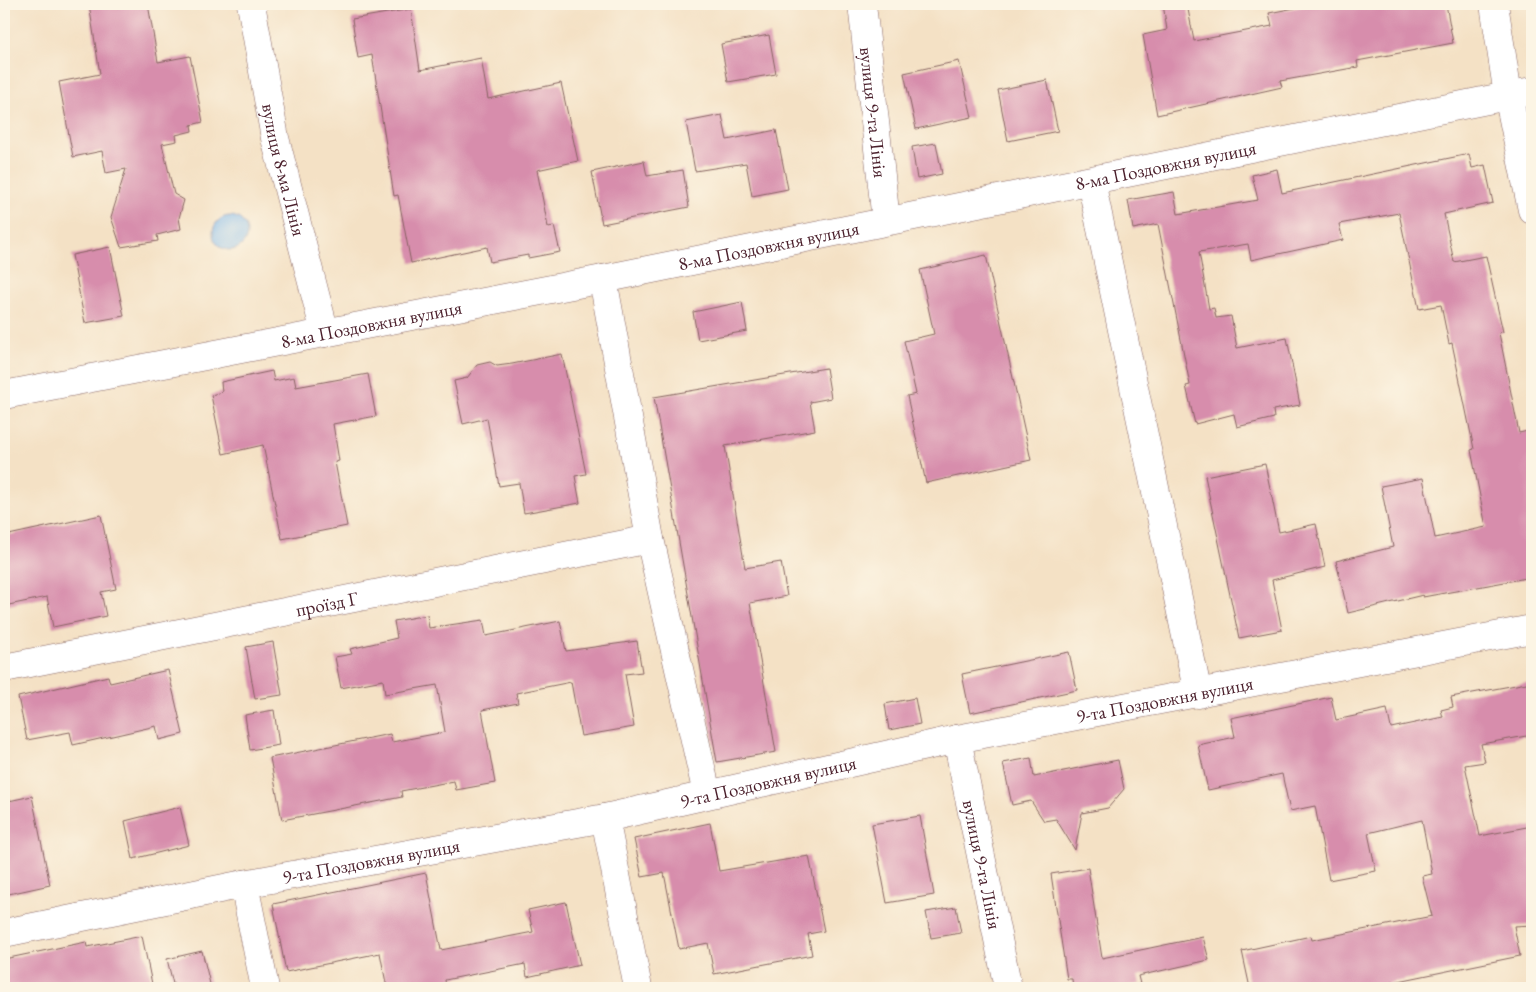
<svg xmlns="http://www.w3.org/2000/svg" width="1536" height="992" font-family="'EB Garamond',serif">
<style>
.water{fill:#78b4ea;stroke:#616a8a}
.building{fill:#d78dac}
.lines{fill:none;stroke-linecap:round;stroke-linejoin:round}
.minor-casing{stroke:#866361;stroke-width:29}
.minor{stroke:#fff;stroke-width:28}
.labels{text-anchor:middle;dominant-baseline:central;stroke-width:4;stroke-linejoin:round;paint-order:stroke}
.street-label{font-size:19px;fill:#4a1f2b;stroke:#fcf5e5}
</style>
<rect width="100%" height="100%" fill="#fcf5e5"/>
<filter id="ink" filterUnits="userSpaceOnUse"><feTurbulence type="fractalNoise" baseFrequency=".02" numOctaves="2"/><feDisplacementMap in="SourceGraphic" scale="10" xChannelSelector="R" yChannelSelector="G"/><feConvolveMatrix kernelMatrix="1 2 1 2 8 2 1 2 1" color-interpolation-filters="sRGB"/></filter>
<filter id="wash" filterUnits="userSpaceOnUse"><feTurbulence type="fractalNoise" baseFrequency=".0096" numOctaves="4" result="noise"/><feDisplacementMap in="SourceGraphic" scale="20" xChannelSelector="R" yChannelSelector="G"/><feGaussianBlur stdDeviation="1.12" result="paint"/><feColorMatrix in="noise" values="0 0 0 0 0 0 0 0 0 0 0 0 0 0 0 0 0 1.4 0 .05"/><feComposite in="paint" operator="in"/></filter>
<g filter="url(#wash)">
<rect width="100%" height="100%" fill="#f4e1c5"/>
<path class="water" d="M213 233a17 17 0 1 1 34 0a17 17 0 1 1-34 0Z"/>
<g id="blocks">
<path class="building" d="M89,4H148L158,62L190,56L203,122L191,125L192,131L176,135L177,141L162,144L174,194L184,200L179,218L181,229L157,235L158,241L121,247L111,217L126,169L106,173L102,151L73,157L59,82L100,74Z
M1163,4H1187L1194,41L1272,26L1269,13L1315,4H1446L1453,43L1357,61L1358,67L1280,81L1282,87L1157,115L1143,35L1167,30Z
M411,9L420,70L481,58L488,99L561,83L578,161L537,170L548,227L554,226L560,252L528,258V255L490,262L487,247L411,263L398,195L394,196L372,55L358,58L352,19Z
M769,35L776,74L728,82L721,44Z
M959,61L972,117L916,129L904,73Z
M1047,80L1058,131L1008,141L998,90Z
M722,115L727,140L776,130L788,189L752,196L746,163L695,171L686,122Z
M936,143L942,174L917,179L912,147Z
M1469,154L1472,168L1485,165L1493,203L1444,214L1454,262L1486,256L1503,332L1499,333L1519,433L1532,430V577L1423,597V595L1348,613L1336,561L1393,547L1381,486L1423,478L1435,538L1486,527L1471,450L1474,449L1452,343L1449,344L1441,305L1419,309L1399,213L1339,224L1343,240L1251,260L1248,244L1199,252L1209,309L1214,308L1216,318L1231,316L1237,348L1287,338L1300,405L1273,410L1274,418L1237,427L1234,414L1195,424L1186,386L1190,385L1158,224L1133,229L1128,200L1174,192L1178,214L1258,200L1252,175L1277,169L1282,193Z
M644,161L647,176L683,170L689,207L602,224L592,172Z
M110,247L124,316L85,323L72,255Z
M986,255L1031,460L926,483L907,396L916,394L904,341L934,334L920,270Z
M742,302L747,331L698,340L693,312Z
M562,354L586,474L575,476L580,503L524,513L519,483L499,486L487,418L463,424L454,381L467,378L477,365L490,362L497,366L512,364Z
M826,368L831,398L810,402L815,430L725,446L745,568L781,562L787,596L750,603L776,752L717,762L654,397Z
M272,371L274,381L294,377L296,387L368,374L376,416L333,424L339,461L335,462L347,526L282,539L263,445L223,454L211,395L222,392L221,382Z
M1265,464L1279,532L1316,524L1325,567L1272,580L1282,630L1239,638L1205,476Z
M101,515L116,589L101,592L106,616L53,627L47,597L4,606V536Z
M427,615L429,628L483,620L486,636L560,621L566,651L637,641L642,672L625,674L634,727L581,736L571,682L516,693L518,703L482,710L495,783L456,790L454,781L401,791L402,797L282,820L270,758L390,734L392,742L445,732L437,685L385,694L383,680L341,688L335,657L352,654L350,649L397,638L394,621Z
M273,642L282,695L255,699L246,647Z
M1069,652L1077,690L970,713L962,674Z
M168,670L183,734L159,740L156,726L73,745L70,732L27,740L18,697L108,676L110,683Z
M1532,682V735L1481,744L1485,762L1465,765L1480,836L1532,826V925L1514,926L1520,956L1389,983L1390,988H1250L1242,951L1311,936L1312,940L1432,916L1422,876L1432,874L1422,820L1368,833L1376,871L1329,880L1315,806L1290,811L1282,774L1208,790L1198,745L1235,737L1231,718L1331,697L1336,720L1387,709L1391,728L1443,717L1441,710L1453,707L1451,697Z
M915,698L920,724L889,730L885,704Z
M274,710L279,745L250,750L245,715Z
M1031,758L1034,777L1118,760L1124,789L1108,808L1082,813L1075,850L1056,819L1044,821L1031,801L1012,805L1003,763Z
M32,796L50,885L4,895V802Z
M180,807L189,845L133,859L125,821Z
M920,816L934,895L887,903L872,824Z
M710,823L719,871L809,856L824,931L808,934L812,955L714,974L708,943L679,949L664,873L642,877L634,839Z
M1088,868L1102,958L1203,937L1209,960L1138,976L1140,984L1113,988H1073L1072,979H1067L1051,874Z
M426,873L441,950L533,932L528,910L566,902L580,965L527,977L525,964L445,980L446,988H387L380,953L286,972L273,904Z
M956,907L961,933L931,938L926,912Z
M142,936L152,984L133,988H4V959L86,942L87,947Z
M202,951L211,988H174L167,959Z"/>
</g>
</g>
<g filter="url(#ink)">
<use href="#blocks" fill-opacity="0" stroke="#866361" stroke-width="1"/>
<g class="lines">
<g class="minor-casing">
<g id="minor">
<path id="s1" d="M251,4L275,138L325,333"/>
<path id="s2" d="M862,4L886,221"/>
<path d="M1494,4L1508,95L1532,210"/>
<path d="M1091,181L1198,694"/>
<path d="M603,279L650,539L707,794"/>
<path id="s3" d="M4,395L603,279L1532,91"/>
<path id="s4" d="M4,668L650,539"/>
<path id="s5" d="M957,739L1008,988"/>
<path d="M605,818L638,988"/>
<path d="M244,884L265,988"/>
<path id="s6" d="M4,933L244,884L605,818L957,739L1532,629"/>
</g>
</g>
<use href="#minor" class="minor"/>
</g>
</g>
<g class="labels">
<g class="street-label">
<text stroke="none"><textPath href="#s2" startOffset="109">вулиця 9-та Лінія</textPath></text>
<text stroke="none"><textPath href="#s3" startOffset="1184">8-ма Поздовжня вулиця</textPath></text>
<text stroke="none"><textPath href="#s1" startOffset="169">вулиця 8-ма Лінія</textPath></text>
<text stroke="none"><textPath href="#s3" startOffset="779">8-ма Поздовжня вулиця</textPath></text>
<text stroke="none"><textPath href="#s3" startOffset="374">8-ма Поздовжня вулиця</textPath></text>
<text stroke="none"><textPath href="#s4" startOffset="329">проїзд Г</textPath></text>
<text stroke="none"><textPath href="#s6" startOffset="1184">9-та Поздовжня вулиця</textPath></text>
<text stroke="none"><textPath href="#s6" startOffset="779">9-та Поздовжня вулиця</textPath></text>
<text stroke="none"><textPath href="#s6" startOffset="374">9-та Поздовжня вулиця</textPath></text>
<text stroke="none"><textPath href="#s5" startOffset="128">вулиця 9-та Лінія</textPath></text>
</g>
</g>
<rect width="1536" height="992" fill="none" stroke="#fcf5e5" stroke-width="20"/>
</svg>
